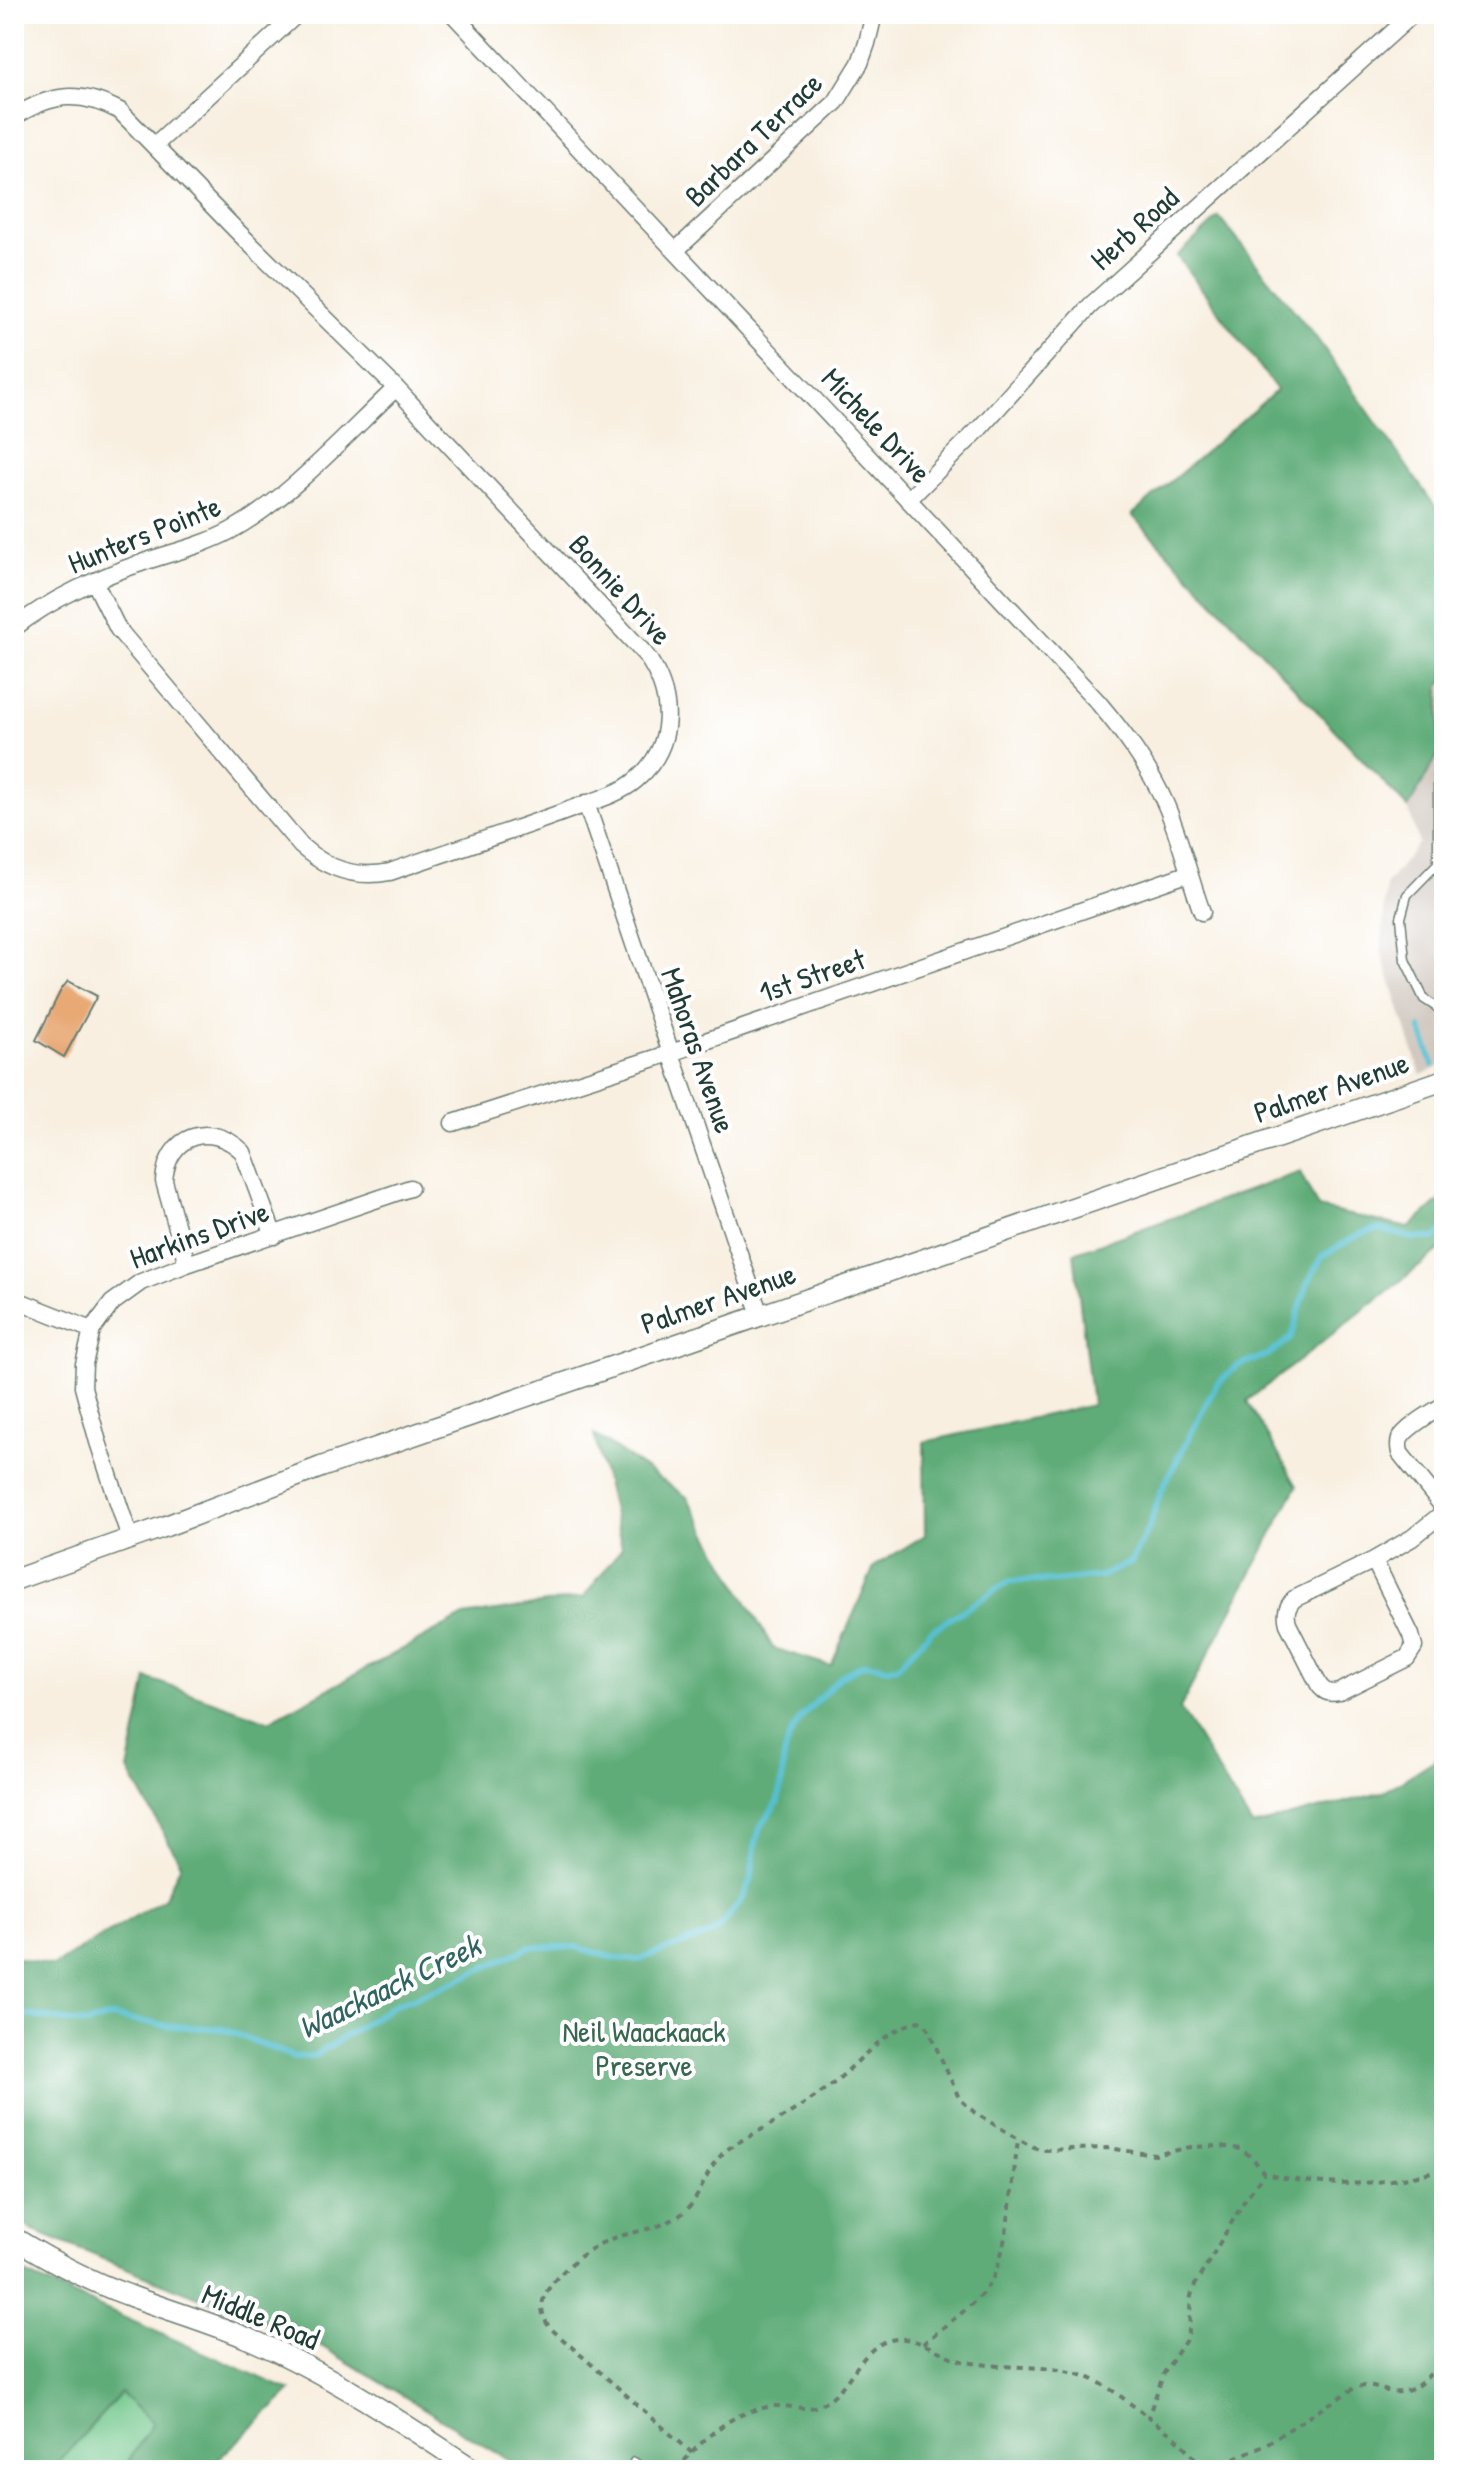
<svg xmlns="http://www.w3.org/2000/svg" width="1458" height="2484" font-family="'Patrick Hand',sans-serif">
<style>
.industrial{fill:#ccc2b9}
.green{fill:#73c88d;stroke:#498260;stroke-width:2}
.forest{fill:#5eac78;stroke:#3e7456;stroke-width:2}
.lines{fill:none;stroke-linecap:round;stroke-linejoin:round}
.stream{stroke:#56c0d2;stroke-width:6}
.building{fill:#e8a974}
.service-casing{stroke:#6b7b70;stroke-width:11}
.minor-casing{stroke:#6b7b70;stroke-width:19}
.tertiary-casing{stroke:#6b7b70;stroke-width:23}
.path{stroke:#6b7b70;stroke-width:4;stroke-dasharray:6 6;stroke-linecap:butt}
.service{stroke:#fff;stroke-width:8}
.minor{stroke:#fff;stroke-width:16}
.tertiary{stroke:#fff;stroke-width:20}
.labels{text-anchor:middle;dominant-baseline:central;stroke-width:8;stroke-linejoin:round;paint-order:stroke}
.street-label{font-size:30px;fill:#1f3d34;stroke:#fff}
.park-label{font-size:30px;fill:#38674f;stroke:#fff}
.water-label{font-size:32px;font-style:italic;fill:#306463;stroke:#fff}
</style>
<rect width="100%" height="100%" fill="#fff"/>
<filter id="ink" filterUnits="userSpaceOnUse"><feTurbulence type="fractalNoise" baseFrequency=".0125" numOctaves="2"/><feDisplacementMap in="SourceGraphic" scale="16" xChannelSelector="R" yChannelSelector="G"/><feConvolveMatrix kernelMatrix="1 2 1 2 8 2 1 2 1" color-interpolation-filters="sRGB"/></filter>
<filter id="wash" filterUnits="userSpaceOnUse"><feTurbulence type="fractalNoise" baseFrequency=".006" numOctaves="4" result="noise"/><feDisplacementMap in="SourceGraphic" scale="32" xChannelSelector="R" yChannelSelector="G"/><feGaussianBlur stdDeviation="1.8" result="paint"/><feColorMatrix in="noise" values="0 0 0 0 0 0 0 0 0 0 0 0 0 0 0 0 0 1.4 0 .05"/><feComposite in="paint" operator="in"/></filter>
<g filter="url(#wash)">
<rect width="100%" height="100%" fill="#f8efe0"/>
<path class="industrial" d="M1444,681V1065L1421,1075L1381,952L1386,884L1419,843L1408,808L1439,753L1440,684Z"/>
<path class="green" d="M121,2393L153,2423L123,2470H51Z"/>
<path class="forest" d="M1219,217L1318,340L1444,519V681L1440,684L1439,753L1408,808L1132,515L1277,390L1177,256Z
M1300,1172L1318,1208L1409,1228L1444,1197V1247L1247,1401L1297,1486L1180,1708L1252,1826L1384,1792L1444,1754V2470H525L321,2346L31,2230L14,2216V1957L53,1966L165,1898L181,1864L128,1770L147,1678L269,1721L464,1616L584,1597L622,1547L594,1434L687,1497L773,1648L831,1666L874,1567L925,1535L924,1442L1092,1405L1074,1253Z
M14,2269L291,2391L207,2470H123L153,2423L121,2393L51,2470H14Z"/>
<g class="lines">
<path class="stream" d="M1421,1028L1433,1065
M1443,1099L1444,1102
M14,2013L86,2024L112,2017L170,2026L223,2029L294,2057L314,2056L394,2005L440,1988L530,1947H576L614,1958L637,1960L711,1934L721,1926L743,1898L751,1881L755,1847L760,1827L777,1803L782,1783L783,1761L789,1738L802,1716L841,1676L864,1664L879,1665L887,1669L898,1666L932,1630L1010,1581H1055L1101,1576L1131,1562L1149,1527L1161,1491L1216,1385L1237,1366L1268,1355L1291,1338L1307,1284L1322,1256L1360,1234L1379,1229L1412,1238H1435L1444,1231"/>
</g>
<g id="blocks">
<path class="building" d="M68,981L97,996L64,1057L36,1040L61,990Z"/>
</g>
</g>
<g filter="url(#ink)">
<use href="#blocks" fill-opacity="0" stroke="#6b7b70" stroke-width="2"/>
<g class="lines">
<g class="service-casing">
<path id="service" d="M1444,754L1438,761V863L1407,895L1401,918L1405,960L1424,999L1444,1012
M634,2462L645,2470"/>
</g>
<g class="minor-casing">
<path id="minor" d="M453,14L1097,701C1124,733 1149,766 1166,805C1181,840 1189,877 1202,912
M14,117C52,93 80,90 120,111L237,231L396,388L645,654C675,695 676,746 636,780C619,795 590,802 569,810C510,832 449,851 390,872C355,879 327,869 301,846L118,629L95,583
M156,144L297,14
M675,251L836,102L860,63L867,43L874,14
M908,500L979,429L1090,306L1413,14
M14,628C49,600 101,576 144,562C173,552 202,546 230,531C289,499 347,434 396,388
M586,803L760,1315
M453,1123L671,1053L1187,874
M187,1264L164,1181C167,1135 210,1120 243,1152L274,1236
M14,1299L92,1330
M1444,1405C1433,1412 1405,1428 1400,1439C1398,1444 1399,1448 1400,1453L1444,1508
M130,1538L98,1442L83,1387L84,1364L92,1330L112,1303L141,1282L187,1264L410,1188
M1374,1560L1411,1635L1414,1647L1407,1658L1339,1692C1330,1694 1325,1693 1319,1685L1288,1624C1285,1613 1287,1607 1294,1599L1374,1560L1412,1538L1444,1512"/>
</g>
<g class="tertiary-casing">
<path id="tertiary" d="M14,1580L166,1526L321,1467L1444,1080
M14,2238C50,2260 88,2281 128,2295C170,2311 213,2323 254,2341C332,2375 403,2423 474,2470"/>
</g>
<path class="path" d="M923,2344C943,2326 978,2304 991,2281C1008,2253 1013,2175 1018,2140
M692,2453L550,2328C537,2310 541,2297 555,2280C570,2263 593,2245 614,2238C638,2230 662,2229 683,2213C703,2197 704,2168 728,2149C737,2142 749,2137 759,2131C781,2119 802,2106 822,2092C855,2069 878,2032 919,2021L926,2025L959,2098L975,2113L1027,2144L1041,2150L1108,2148L1155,2155L1191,2147L1220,2146L1240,2149L1252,2157L1264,2174C1333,2189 1376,2186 1444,2169
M1200,2468L1235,2458L1266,2444L1356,2387C1371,2384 1379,2390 1393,2392C1417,2395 1431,2373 1444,2357
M676,2470C706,2437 729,2411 775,2406C789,2405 805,2411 817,2406C849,2394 856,2352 887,2341C915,2331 940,2357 967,2362C1006,2370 1050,2363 1087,2377C1110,2386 1129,2403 1148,2417
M1200,2470C1194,2448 1166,2431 1148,2417L1164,2373L1186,2340L1189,2330L1191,2296L1195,2285L1246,2198L1264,2174"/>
<use href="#service" class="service"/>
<use href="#minor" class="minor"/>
<use href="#tertiary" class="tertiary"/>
</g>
</g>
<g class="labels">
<g class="street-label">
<text transform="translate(753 139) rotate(-44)">Barbara Terrace</text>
<text transform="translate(1134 228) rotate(-42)">Herb Road</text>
<text transform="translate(877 425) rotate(47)">Michele Drive</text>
<text transform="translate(144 534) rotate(-22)">Hunters Pointe</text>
<text transform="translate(621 589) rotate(48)">Bonnie Drive</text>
<text transform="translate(812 975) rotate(-19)">1st Street</text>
<text transform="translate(699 1050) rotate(71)">Mahoras Avenue</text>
<text transform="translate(1331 1087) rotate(-19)">Palmer Avenue</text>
<text transform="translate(199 1234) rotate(-20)">Harkins Drive</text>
<text transform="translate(718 1298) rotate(-19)">Palmer Avenue</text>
<text transform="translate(261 2316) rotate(23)">Middle Road</text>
</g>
<g class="park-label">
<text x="644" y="2031">Neil Waackaack<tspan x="644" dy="34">Preserve</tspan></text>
</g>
<g class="water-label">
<text transform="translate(389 1986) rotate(-26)">Waackaack Creek</text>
</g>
</g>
<rect width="1458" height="2484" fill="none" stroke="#fff" stroke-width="48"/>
</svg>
